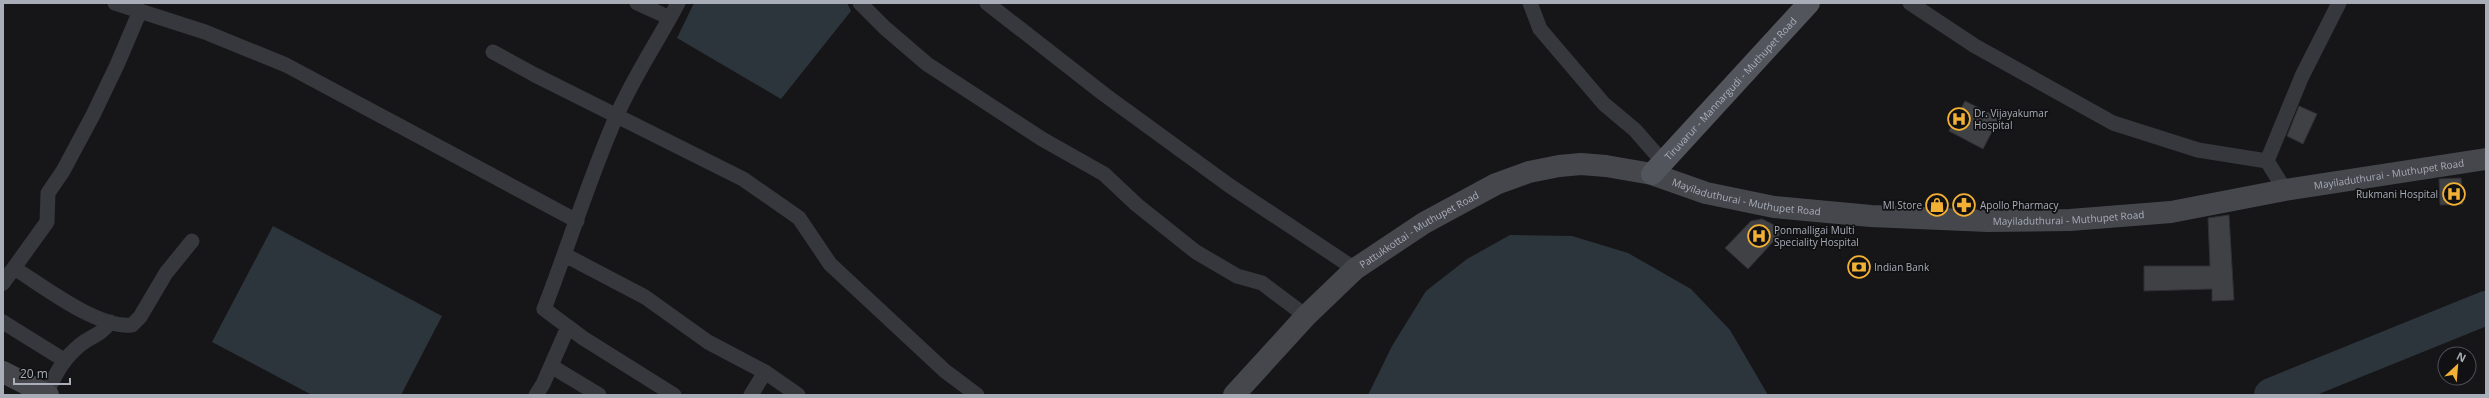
<svg xmlns="http://www.w3.org/2000/svg" width="2489" height="398" font-family="'Open Sans',sans-serif">
<style>
.water{fill:#2c353c}
.lines{fill:none;stroke-linecap:round;stroke-linejoin:round}
.river{stroke:#2c353c;stroke-width:34}
.building{fill:#404145;stroke:#303034}
.street{stroke:#37383d;stroke-width:15}
.secondary{stroke:#45474d;stroke-width:22}
.primary{stroke:#53555c;stroke-width:22}
.labels{text-anchor:middle;dominant-baseline:central;stroke-width:3.5;stroke-linejoin:round;paint-order:stroke}
.street-label{font-size:10px;fill:#a8adb8;stroke:#111113}
.poi-label{font-size:10px;fill:#a8adb8;stroke:#111113;text-anchor:start}
</style>
<rect width="100%" height="100%" fill="#161618"/>
<path class="water" d="M694,3H847L851,11L781,99L677,38Z
M273,226L442,316L401,395H312L212,342Z
M1510,235L1572,236L1628,253L1691,289L1730,330L1768,395H1368L1392,346L1426,291L1467,259Z"/>
<g class="lines">
<path class="river" d="M2271,395L2486,308"/>
</g>
<path class="building" d="M1965,101L1999,118L1983,149L1949,131Z
M2299,106L2317,114L2303,144L2287,136Z
M2461,178L2463,204L2440,205L2439,179Z
M2229,215L2234,300L2212,301V289L2144,291V266H2210L2208,218Z
M1762,219L1784,230L1748,269L1725,248L1751,221Z"/>
<g class="lines">
<path class="street" d="M115,3L205,32L286,65L577,221
M637,3L670,18
M860,3L885,28L927,64L1042,139L1104,174L1137,205L1196,252L1237,276L1262,283L1306,316
M987,3L1105,95L1230,186L1355,269
M1530,3L1540,29L1604,104L1635,130L1663,162
M1910,3L1975,46L2113,123L2198,150L2267,161L2285,190
M493,52L535,75L743,179L799,218L830,264L945,371L977,395
M2267,161L2302,76L2339,3
M565,255L645,297L708,342L765,372L798,395
M14,268C43,286 98,329 132,325L140,317L166,273L192,241
M3,283L47,222L48,193L63,171L93,115L117,65L140,11
M3,322L64,360
M551,366L599,395
M46,394C56,374 62,360 80,345C92,335 99,337 110,322
M536,395L543,384L568,327
M674,395L583,338L544,309C569,245 589,178 617,115C634,76 658,41 678,3
M751,395L765,372"/>
<g class="secondary">
<path d="M3,372L48,395"/>
<path id="s1" d="M1234,395L1306,316L1355,269L1424,223L1496,184L1529,172L1559,166L1581,164L1606,166L1652,174L1706,193L1774,207L1871,216L1988,221L2070,220L2171,212L2285,190L2486,159"/>
</g>
<path class="primary" id="s2" d="M1652,174L1809,3"/>
</g>
<defs>
<g id="hospital-ring" transform="scale(1.15)"><circle r="9.5" fill="#111113" stroke="#f2b134" stroke-width="1.5"/><path d="M-5-5h3v3.5h4V-5h3V5h-3V1.5h-4V5h-3Z" fill="#f2b134"/></g>
<g id="shop-ring" transform="scale(1.15)"><circle r="9.5" fill="#111113" stroke="#f2b134" stroke-width="1.5"/><path d="M-5-2.5h2.3a2.7 3.5 0 0 1 5.4 0H5L5.5 6h-11ZM-1.5-2.5h3a1.5 2.3 0 0 0-3 0Z" fill="#f2b134"/></g>
<g id="pharmacy-ring" transform="scale(1.15)"><circle r="9.5" fill="#111113" stroke="#f2b134" stroke-width="1.5"/><path d="M-2-6h4v4h4v4h-4v4h-4v-4h-4v-4h4Z" fill="#f2b134"/></g>
<g id="bank-ring" transform="scale(1.15)"><circle r="9.5" fill="#111113" stroke="#f2b134" stroke-width="1.5"/><path d="M-6-4H6V4H-6ZM0-2.3a2.3 2.3 0 1 0 0 4.6a2.3 2.3 0 1 0 0-4.6Z" fill="#f2b134"/></g>
</defs>
<g fill-rule="evenodd">
<use href="#hospital-ring" x="1959" y="119"/>
<use href="#hospital-ring" x="2454" y="194"/>
<use href="#shop-ring" x="1937" y="205"/>
<use href="#pharmacy-ring" x="1964" y="205"/>
<use href="#hospital-ring" x="1759" y="236"/>
<use href="#bank-ring" x="1859" y="267"/>
</g>
<g class="labels">
<g class="street-label">
<text stroke="none"><textPath href="#s2" startOffset="116">Tiruvarur - Mannargudi - Muthupet Road</textPath></text>
<text stroke="none"><textPath href="#s1" startOffset="1245">Mayiladuthurai - Muthupet Road</textPath></text>
<text stroke="none"><textPath href="#s1" startOffset="597">Mayiladuthurai - Muthupet Road</textPath></text>
<text stroke="none"><textPath href="#s1" startOffset="921">Mayiladuthurai - Muthupet Road</textPath></text>
<text stroke="none"><textPath href="#s1" startOffset="250">Pattukkottai - Muthupet Road</textPath></text>
</g>
<g class="poi-label">
<text x="1974" y="113">Dr. Vijayakumar<tspan x="1974" dy="12">Hospital</tspan></text>
<text x="2438" y="194" text-anchor="end">Rukmani Hospital</text>
<text x="1922" y="205" text-anchor="end">MI Store</text>
<text x="1980" y="205">Apollo Pharmacy</text>
<text x="1774" y="230">Ponmalligai Multi<tspan x="1774" dy="12">Speciality Hospital</tspan></text>
<text x="1874" y="267">Indian Bank</text>
</g>
</g>
<rect width="2489" height="398" fill="none" stroke="#a8adb8" stroke-width="8"/>
<g transform="translate(2457 366) rotate(26)"><circle r="19" fill="#111113" stroke="#4d4f55"/>
<path d="M0-3L7 15L0 10L-7 15Z" fill="#f2b134"/>
<text y="-6" font-size="11" font-weight="bold" text-anchor="middle" fill="#a8adb8">N</text>
</g>
<path d="M14 378v6h56v-6" fill="none" stroke="#a8adb8" stroke-width="2"/>
<text x="20" y="378" font-size="12" fill="#a8adb8" stroke="#111113" stroke-width="3" paint-order="stroke">20 m</text>
</svg>
